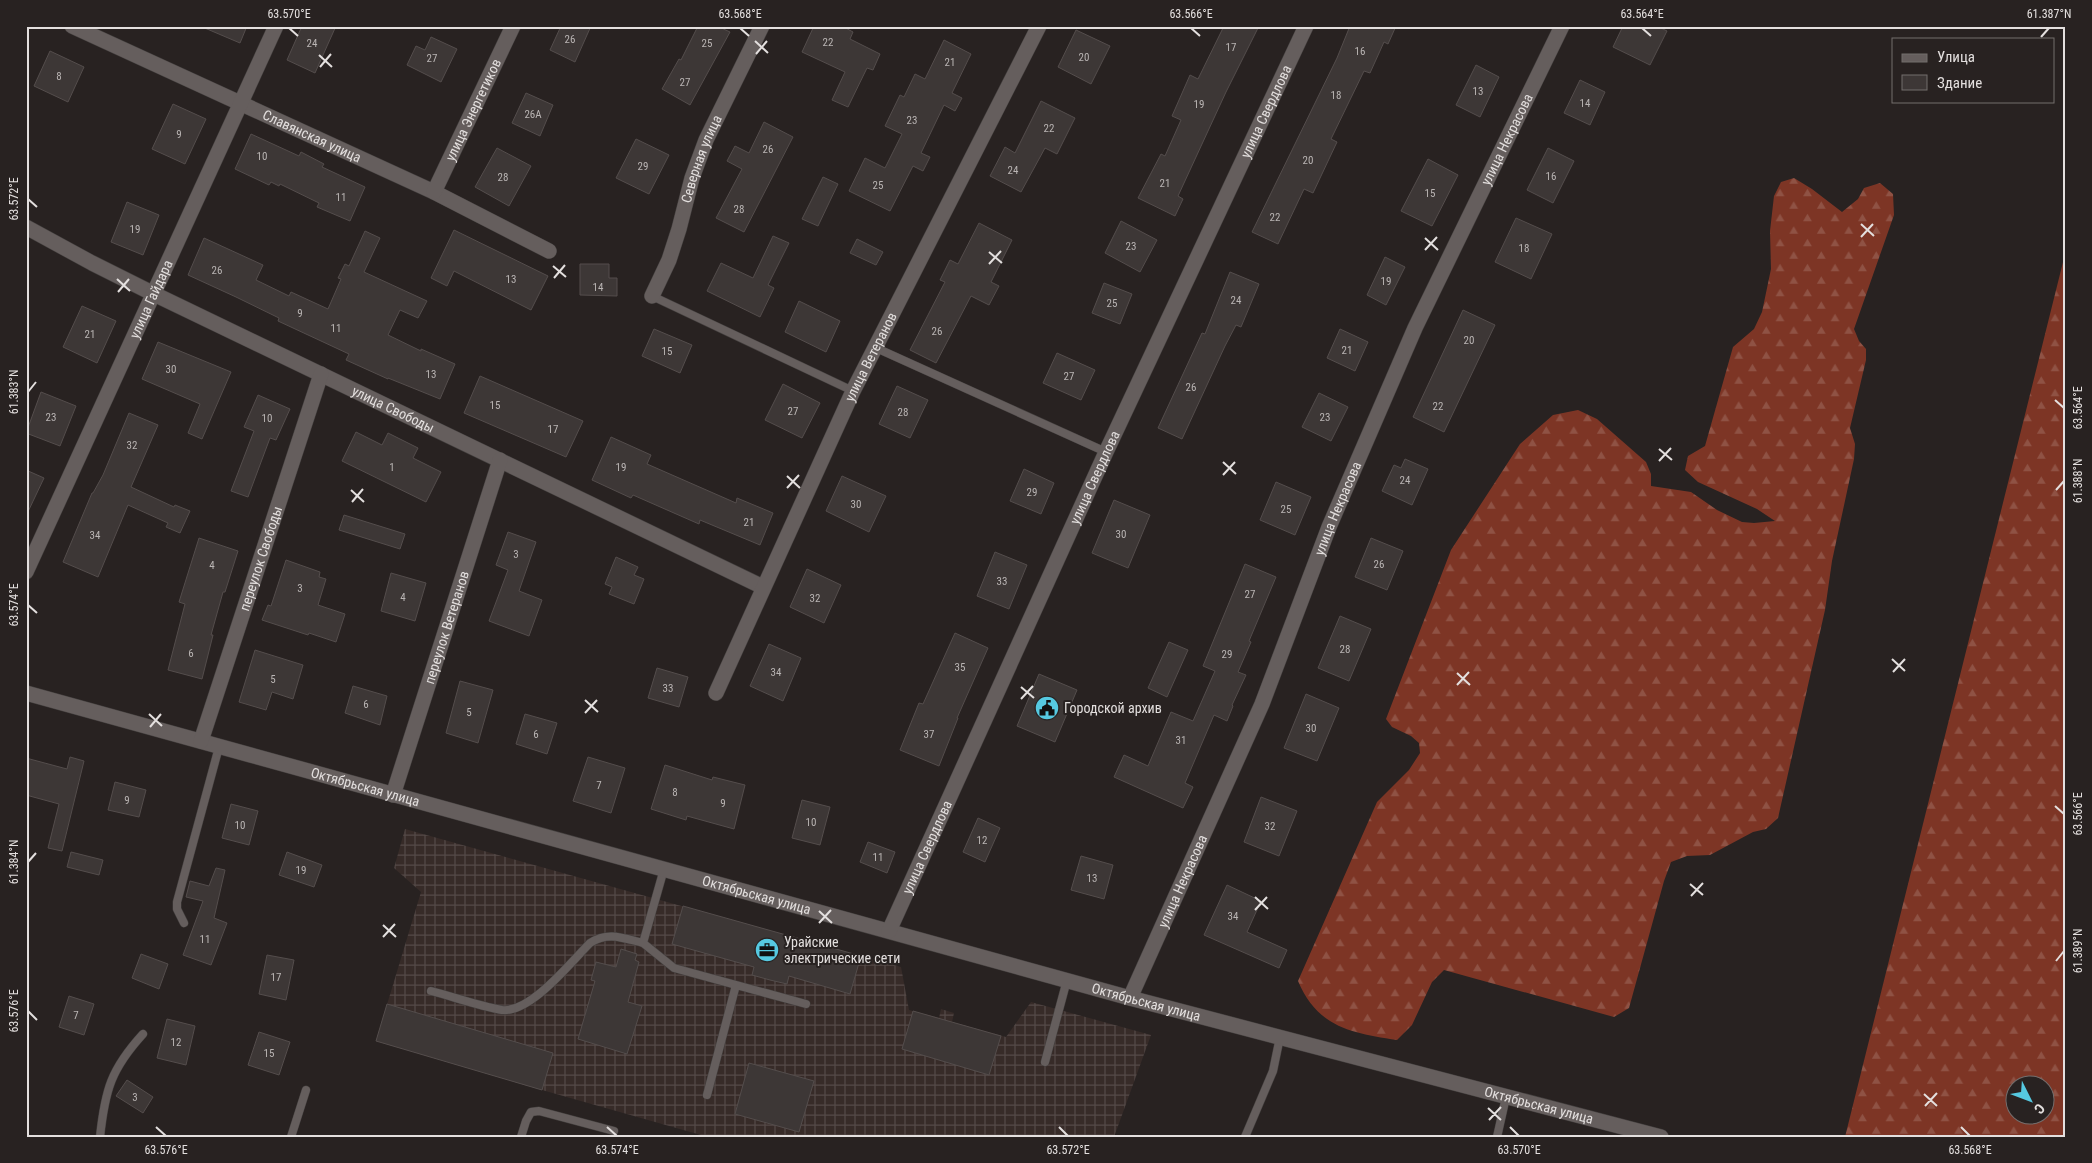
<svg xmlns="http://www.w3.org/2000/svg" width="2092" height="1163" font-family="'Roboto Condensed',sans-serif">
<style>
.industrial{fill:url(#industrial-grid)}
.forest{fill:url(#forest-firs);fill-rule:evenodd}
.building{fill:#3d3736;stroke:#544d4c}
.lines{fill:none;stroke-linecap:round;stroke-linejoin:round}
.service-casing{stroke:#433f3e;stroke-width:9}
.minor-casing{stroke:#433f3e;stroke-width:16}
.service{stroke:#655e5d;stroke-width:8}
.minor{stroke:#655e5d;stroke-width:15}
.ticks{fill:none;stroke:#e3dfde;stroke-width:2}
.labels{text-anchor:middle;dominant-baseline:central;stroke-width:4;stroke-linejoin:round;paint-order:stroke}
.number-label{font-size:11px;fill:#bab5b4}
.street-label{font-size:14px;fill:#e3dfde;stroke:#282221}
.poi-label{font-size:14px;fill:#e3dfde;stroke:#282221;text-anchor:start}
.neatline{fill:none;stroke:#e3dfde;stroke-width:2}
.ticks-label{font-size:12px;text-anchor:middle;fill:#e3dfde}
</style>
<defs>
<pattern id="industrial-grid" width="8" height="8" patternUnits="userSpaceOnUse" patternTransform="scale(1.25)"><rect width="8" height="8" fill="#372b28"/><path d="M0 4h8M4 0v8" fill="none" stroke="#544947"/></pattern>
<pattern id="forest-firs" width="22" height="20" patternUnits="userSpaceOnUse" patternTransform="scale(1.25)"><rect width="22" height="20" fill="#7d3525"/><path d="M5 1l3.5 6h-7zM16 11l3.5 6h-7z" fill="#8f5244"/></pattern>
</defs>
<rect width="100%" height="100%" fill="#282221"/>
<path class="industrial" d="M405,829L901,967L909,1010L939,1018L941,1009L954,1013L952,1022L1006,1037L1031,1002L1151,1035L1114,1137H708L542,1090L376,1041L421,892L394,868Z"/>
<path class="forest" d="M1794,178L1812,189L1842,212L1858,199L1864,188L1880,183L1893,194L1894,215L1854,329L1859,341L1866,349V360L1850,428L1855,444L1854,459L1832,561L1825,610L1778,818L1766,829L1753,832L1710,855L1687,856L1671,862L1664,881L1629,1008L1614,1017L1444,970L1432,982L1412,1025L1397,1040C1352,1033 1318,1028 1298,981L1377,802L1409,770L1420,753L1419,743L1411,736L1392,727L1386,719L1451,550L1520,444L1553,415L1578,410L1597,419L1646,462L1651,474V486L1691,492L1717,510L1742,522L1754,523L1775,521L1757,509L1698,482L1685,470L1688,456L1705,446L1733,347L1754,329L1762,312L1771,269L1770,231L1774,196L1781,182Z
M2066,250V1137H1845ZM2014,1086H2044V1116H2014Z"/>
<path class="building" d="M200,26H247L240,43Z
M302,26H336L315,73L287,60Z
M561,26H591L575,62L550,50Z
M698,26H717L730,32L690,105L662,89L679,59L681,60Z
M814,26H842L853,32L850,39L880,54L873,70L867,68L848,107L832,100L845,72L802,52Z
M1224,26H1259L1226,92L1178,196L1183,199L1175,216L1138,198L1161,154L1165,156L1181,120L1172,116L1190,75L1198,79Z
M1350,26H1396L1388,44L1384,42L1370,73L1364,71L1331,139L1337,142L1313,193L1304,189L1278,244L1252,232L1337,58Z
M1623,26H1657L1667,31L1650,65L1613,47Z
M1076,30L1110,46L1091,84L1058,67Z
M431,37L457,49L441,82L407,65L416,46L425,50Z
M944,40L971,54L952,93L962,98L955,111L944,105L921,153L930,157L923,171L913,166L890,211L849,191L865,158L885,168L902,134L885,126L900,95L904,97L915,74L925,79Z
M50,51L84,67L68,102L34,86Z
M1476,65L1499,77L1480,117L1456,105Z
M1580,80L1605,92L1590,125L1564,113Z
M526,93L553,105L540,136L512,123Z
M1041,101L1075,118L1057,154L1045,148L1021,192L990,176L1005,147L1015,153Z
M173,104L206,119L185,164L152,149Z
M764,122L793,137L744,232L716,218L742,169L727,161L735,146L749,153Z
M251,134L299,156L301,152L324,164L322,167L365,187L350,221L317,207L319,203L280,184L279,186L271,182L269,185L235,169Z
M636,139L669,155L649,194L616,178Z
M497,148L531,166L509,206L475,187Z
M1548,148L1574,161L1553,203L1527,190Z
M1428,159L1458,175L1432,226L1401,211Z
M823,177L838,184L818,226L802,219Z
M127,202L159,215L143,255L111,242Z
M1516,218L1552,234L1531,279L1495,262Z
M1121,221L1157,240L1140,272L1105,253Z
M979,223L1012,240L991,282L999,286L989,305L971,296L936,363L910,350L945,282L940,280L950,260L958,264Z
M454,230L548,276L531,310L454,271L447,286L431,278Z
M365,231L380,238L364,272L427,301L418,318L400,310L388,335L421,351V349L455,364L440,399L388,378V379L346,360L349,354L278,321L279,318L236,297L188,275L204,238L263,265L256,280L289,296L291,292L328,309L341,279L338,278L345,264L349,266Z
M773,236L789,243L768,285L774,288L760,317L707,291L721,263L753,278Z
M857,239L883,252L876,265L850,253Z
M1385,257L1405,267L1386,305L1367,295Z
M580,264H609V278H617V296L580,295Z
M1230,272L1259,284L1241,327L1236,325L1225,346L1182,439L1158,428L1202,333L1205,334Z
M1104,283L1132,294L1120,324L1092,313Z
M799,301L840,321L826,352L785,332Z
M82,306L116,321L97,363L63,347Z
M1463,310L1495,325L1444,432L1413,417Z
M654,329L692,345L680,373L642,356Z
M1340,329L1368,342L1355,371L1327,358Z
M158,342L231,372L202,439L188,433L200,404L142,379Z
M1057,353L1095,370L1081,400L1043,383Z
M480,376L583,421L566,457L464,413Z
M783,384L820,403L802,438L765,420Z
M897,386L928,400L910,438L879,424Z
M41,392L76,406L60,446L26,433Z
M1319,393L1348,407L1331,441L1302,427Z
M258,395L290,409L276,440L270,438L248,497L231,491L254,431L244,427Z
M129,413L158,425L131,487L174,507L175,505L190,511L180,533L166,527L168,523L128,505L98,577L63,562L92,493H93L103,475Z
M356,432L382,445L388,433L418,448L413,458L441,472L426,502L342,461Z
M611,437L651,455L647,464L736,503L737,498L773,513L760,545L700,520L699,524L633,495L631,498L592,480Z
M1405,459L1428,469L1412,505L1382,491L1394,465L1401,468Z
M1024,469L1054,483L1041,514L1010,501Z
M26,470L44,478L26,516Z
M842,476L886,496L869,532L826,511Z
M1276,482L1311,497L1295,535L1260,520Z
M1114,500L1150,515L1128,568L1092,553Z
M344,515L405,534L400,549L339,530Z
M508,532L536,542L519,591L542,600L529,636L489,621L508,570L496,565Z
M199,538L238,551L225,592H223L211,635H213L202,679L168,670L185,604L179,602Z
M1371,538L1403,551L1387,590L1355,577Z
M995,552L1027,565L1009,609L977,596Z
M616,557L638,567L634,575L644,579L634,604L609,594L612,587L605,584Z
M286,560L320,572L319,577L326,579L318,605L345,614L336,642L309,633L308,635L262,620L268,605L271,606Z
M1245,564L1276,577L1249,641L1251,642L1238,672L1246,675L1232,705L1233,706L1227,721L1214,715L1185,783L1193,787L1183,808L1114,777L1124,755L1148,766L1171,712L1193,721L1215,671L1203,666Z
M807,569L841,585L824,623L790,607Z
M391,573L426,583L415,621L381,611Z
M1340,616L1371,629L1349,681L1318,668Z
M955,633L988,648L957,718H958L939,766L900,750L919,703L923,704Z
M1169,642L1188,650L1167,697L1148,688Z
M769,644L801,658L783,701L750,686Z
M255,650L303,665L293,699L272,692L266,710L239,702Z
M657,668L688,677L679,707L648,698Z
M1039,674L1077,690L1055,742L1017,726Z
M460,681L493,690L478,743L446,733Z
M353,686L387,696L380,725L345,713Z
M1306,694L1339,708L1317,761L1284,748Z
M525,714L557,723L547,754L516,744Z
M70,757L84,761L62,851L48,848L59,804L26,795V758L67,769Z
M588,757L625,768L611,813L573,801Z
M665,765L712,780L713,777L745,785L734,829L687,816L686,820L651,809Z
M115,782L146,790L139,817L108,810Z
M1261,797L1297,811L1279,856L1244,842Z
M802,800L830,807L820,845L792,838Z
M231,804L258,811L249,845L222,838Z
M978,818L1000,828L985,862L963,852Z
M868,842L895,852L887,873L860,862Z
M71,852L103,860L99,875L67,867Z
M287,852L322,865L314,887L279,875Z
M1081,856L1113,865L1104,899L1071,890Z
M216,868L225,870L214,918L227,923L211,965L183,955L203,901L186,897L190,881L209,886Z
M1227,885L1261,901L1247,932L1287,950L1279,968L1204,935Z
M683,906L861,956L850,994L789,976L787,984L770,980L752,975L754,967L672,944Z
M621,949L637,954L635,960L639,962L628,1002L642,1006L627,1054L578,1039L595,981L591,980L596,962L616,967Z
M141,954L168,964L159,989L132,978Z
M267,955L294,960L286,1000L259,994Z
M69,996L94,1004L84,1035L59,1027Z
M387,1004L553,1053L542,1090L376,1041Z
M913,1011L1001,1036L989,1075L902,1049Z
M167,1019L195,1026L186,1065L157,1058Z
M259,1032L290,1042L279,1075L248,1065Z
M749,1063L814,1081L799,1132L735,1114Z
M127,1080L153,1097L143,1113L116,1096Z"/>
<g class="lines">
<g class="service-casing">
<path id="service" d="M652,296L853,391
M874,347L1106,452
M184,923L177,909V902L219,747
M643,943L674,968L806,1004
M431,991C454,997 479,1006 502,1010C531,1013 571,962 590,943C608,931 623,938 643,943L664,869
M1045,1062L1067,980
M707,1095L736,985
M100,1137C105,1090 111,1069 143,1034
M291,1137L306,1090
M521,1137L526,1121L531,1112L539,1111L614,1131
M1245,1137L1273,1071L1280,1037
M1497,1137L1506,1097"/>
</g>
<g class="minor-casing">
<g id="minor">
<path id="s1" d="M72,26L434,192L549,251"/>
<path id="s2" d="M434,192L513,26"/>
<path id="s3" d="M26,227L92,263L154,294L763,587"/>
<path id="s4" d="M652,296L669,260L679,229L692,178L706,140L762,26"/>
<path id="s5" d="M26,572L276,26"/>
<path id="s6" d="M26,693L1130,998L1661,1137"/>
<path id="s7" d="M716,693L853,391L1039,26"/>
<path id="s8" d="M201,741L321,374"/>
<path id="s9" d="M393,795L500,460"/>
<path id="s10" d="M889,931L1106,452L1306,26"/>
<path id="s11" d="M1130,998L1262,704L1329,527L1415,328L1562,26"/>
</g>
</g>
<use href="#service" class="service"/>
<use href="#minor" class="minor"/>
</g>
<path class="ticks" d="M289,28L298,36M740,28L749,36M1191,28L1200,36M1642,28L1651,36M2041,37L2049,28M755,41L768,53M756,54L767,41M319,55L332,67M320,67L331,54M28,199L37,207M1861,224L1874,236M1861,237L1873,224M1425,238L1438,250M1425,250L1437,237M989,252L1002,263M989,264L1001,251M553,266L566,277M554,278L565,265M117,279L130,291M118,292L129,279M28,392L36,382M2055,400L2064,408M1659,449L1672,460M1659,461L1671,448M1223,462L1236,474M1223,475L1235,462M787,476L800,488M787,488L799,475M351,490L364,502M2056,490L2064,481M352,502L363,489M28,605L37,613M1892,659L1905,671M1893,672L1905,659M1457,673L1470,685M1457,685L1469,672M1021,687L1034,698M1021,699L1033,686M585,700L598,712M585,713L597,700M149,714L162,726M150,727L161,714M2055,806L2064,814M28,862L36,853M1690,884L1703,895M1691,896L1703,883M1255,897L1268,909M1255,910L1267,897M819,911L832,923M819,923L831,910M383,925L396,937M383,937L395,924M2056,961L2064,951M28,1011L37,1020M1924,1094L1937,1106M1925,1106L1937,1093M1488,1108L1501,1120M1489,1120L1501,1107M156,1127L166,1136M607,1127L617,1136M1059,1127L1068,1136M1510,1127L1519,1136M1961,1127L1970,1136"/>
<defs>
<g id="civic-disc" transform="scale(1.25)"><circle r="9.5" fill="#56c9e1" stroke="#282221"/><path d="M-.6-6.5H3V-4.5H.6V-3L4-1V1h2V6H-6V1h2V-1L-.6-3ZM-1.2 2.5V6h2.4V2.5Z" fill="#111"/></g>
<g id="office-disc" transform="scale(1.25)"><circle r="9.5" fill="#56c9e1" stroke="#282221"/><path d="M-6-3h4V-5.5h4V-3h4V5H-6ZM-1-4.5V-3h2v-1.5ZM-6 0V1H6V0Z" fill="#111"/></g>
</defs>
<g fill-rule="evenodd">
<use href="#civic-disc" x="1047" y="708"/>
<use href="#office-disc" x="767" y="950"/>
</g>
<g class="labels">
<g class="number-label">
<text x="570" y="39">26</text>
<text x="828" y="42">22</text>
<text x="312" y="43">24</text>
<text x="707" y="43">25</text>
<text x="1231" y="47">17</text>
<text x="1360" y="51">16</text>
<text x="1084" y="57">20</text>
<text x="432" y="58">27</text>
<text x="950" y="62">21</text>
<text x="59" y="76">8</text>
<text x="685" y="82">27</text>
<text x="1478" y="91">13</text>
<text x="1336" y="95">18</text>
<text x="1585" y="103">14</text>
<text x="1199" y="104">19</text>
<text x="533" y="114">26А</text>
<text x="912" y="120">23</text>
<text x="1049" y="128">22</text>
<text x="179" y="134">9</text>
<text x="768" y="149">26</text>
<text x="262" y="156">10</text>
<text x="1308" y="160">20</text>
<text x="643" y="166">29</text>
<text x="1013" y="170">24</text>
<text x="1551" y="176">16</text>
<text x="503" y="177">28</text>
<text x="1165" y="183">21</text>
<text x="878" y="185">25</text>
<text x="1430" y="193">15</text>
<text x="341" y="197">11</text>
<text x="739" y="209">28</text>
<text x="1275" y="217">22</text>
<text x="135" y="229">19</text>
<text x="1131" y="246">23</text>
<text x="1524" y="248">18</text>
<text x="217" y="270">26</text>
<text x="511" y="279">13</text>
<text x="1386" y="281">19</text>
<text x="598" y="287">14</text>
<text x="1236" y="300">24</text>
<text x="1112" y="303">25</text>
<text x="300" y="313">9</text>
<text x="336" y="328">11</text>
<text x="937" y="331">26</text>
<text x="90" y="334">21</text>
<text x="1469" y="340">20</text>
<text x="1347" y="350">21</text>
<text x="667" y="351">15</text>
<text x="171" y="369">30</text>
<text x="431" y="374">13</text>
<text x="1069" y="376">27</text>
<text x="1191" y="387">26</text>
<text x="495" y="405">15</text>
<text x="1438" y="406">22</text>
<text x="793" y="411">27</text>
<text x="903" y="412">28</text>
<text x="51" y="417">23</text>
<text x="1325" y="417">23</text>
<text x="267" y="418">10</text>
<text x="553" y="429">17</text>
<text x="132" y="445">32</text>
<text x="392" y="467">1</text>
<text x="621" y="467">19</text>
<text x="1405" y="480">24</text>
<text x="1032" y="492">29</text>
<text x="856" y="504">30</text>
<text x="1286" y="509">25</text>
<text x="749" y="522">21</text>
<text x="1121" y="534">30</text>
<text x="95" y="535">34</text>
<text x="516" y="554">3</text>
<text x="1379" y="564">26</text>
<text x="212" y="565">4</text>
<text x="1002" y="581">33</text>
<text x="300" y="588">3</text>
<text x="1250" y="594">27</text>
<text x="403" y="597">4</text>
<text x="815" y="598">32</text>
<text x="1345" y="649">28</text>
<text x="191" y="653">6</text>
<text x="1227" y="654">29</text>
<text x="960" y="667">35</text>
<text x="776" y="672">34</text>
<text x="273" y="679">5</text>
<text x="668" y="688">33</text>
<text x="366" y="704">6</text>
<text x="469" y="712">5</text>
<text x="1311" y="728">30</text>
<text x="536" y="734">6</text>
<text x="929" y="734">37</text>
<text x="1181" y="740">31</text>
<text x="599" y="785">7</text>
<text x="675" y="792">8</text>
<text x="127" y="800">9</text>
<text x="723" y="803">9</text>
<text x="811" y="822">10</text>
<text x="240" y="825">10</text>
<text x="1270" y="826">32</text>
<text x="982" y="840">12</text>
<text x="878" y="857">11</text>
<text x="301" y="870">19</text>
<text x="1092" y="878">13</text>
<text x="1233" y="916">34</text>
<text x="205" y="939">11</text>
<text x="276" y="977">17</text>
<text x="76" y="1015">7</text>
<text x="176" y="1042">12</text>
<text x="269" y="1053">15</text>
<text x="135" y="1097">3</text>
</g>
<g class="street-label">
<text stroke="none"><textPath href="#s2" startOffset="91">улица Энергетиков</textPath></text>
<text stroke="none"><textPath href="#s10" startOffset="902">улица Свердлова</textPath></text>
<text stroke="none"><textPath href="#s1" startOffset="264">Славянская улица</textPath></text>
<text stroke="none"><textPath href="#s11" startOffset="938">улица Некрасова</textPath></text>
<text stroke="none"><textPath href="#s4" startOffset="146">Северная улица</textPath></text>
<text stroke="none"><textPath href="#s5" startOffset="300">улица Гайдара</textPath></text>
<text stroke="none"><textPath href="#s7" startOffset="370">улица Ветеранов</textPath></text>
<text stroke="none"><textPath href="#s3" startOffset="410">улица Свободы</textPath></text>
<text stroke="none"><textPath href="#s10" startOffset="498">улица Свердлова</textPath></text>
<text stroke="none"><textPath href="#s11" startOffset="532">улица Некрасова</textPath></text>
<text stroke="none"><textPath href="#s8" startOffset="192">переулок Свободы</textPath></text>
<text stroke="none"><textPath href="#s9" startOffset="176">переулок Ветеранов</textPath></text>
<text stroke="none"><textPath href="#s6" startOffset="352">Октябрьская улица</textPath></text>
<text stroke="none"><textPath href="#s10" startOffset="92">улица Свердлова</textPath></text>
<text stroke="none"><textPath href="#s11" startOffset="128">улица Некрасова</textPath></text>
<text stroke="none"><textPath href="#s6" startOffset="758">Октябрьская улица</textPath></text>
<text stroke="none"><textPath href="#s6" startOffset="1162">Октябрьская улица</textPath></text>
<text stroke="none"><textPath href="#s6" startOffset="1568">Октябрьская улица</textPath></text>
</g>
<g class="poi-label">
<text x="1064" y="708">Городской архив</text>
<text x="784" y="942">Урайские<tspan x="784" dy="16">электрические сети</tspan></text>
</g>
</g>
<rect width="2092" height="1163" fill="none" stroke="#282221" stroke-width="55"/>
<rect x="1892" y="38" width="162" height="65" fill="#282221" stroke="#736e6d"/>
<rect x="1902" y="54" width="25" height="8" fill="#655e5d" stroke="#736e6d"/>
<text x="1937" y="62" font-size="15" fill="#e3dfde">Улица</text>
<rect x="1902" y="75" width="25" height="15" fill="#3d3736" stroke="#736e6d"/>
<text x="1937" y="88" font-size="15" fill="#e3dfde">Здание</text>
<g transform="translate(2030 1100) rotate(132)"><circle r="24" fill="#282221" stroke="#736e6d"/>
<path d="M0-4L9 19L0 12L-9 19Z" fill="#56c9e1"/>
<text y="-8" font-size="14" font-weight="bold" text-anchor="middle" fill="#e3dfde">С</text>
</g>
<rect x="28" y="28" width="2036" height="1108" class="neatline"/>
<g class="ticks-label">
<text x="289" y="18">63.570°E</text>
<text x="740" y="18">63.568°E</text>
<text x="1191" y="18">63.566°E</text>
<text x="1642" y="18">63.564°E</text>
<text x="2049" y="18">61.387°N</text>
<text transform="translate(14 199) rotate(-90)" y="4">63.572°E</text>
<text transform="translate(14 392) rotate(-90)" y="4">61.383°N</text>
<text transform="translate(2078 408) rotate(-90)" y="4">63.564°E</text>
<text transform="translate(2078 481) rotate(-90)" y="4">61.388°N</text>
<text transform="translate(14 605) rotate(-90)" y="4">63.574°E</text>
<text transform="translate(2078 814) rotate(-90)" y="4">63.566°E</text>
<text transform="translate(14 862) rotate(-90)" y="4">61.384°N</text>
<text transform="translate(2078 951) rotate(-90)" y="4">61.389°N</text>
<text transform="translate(14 1011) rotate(-90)" y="4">63.576°E</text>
<text x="166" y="1154">63.576°E</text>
<text x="617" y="1154">63.574°E</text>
<text x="1068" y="1154">63.572°E</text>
<text x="1519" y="1154">63.570°E</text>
<text x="1970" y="1154">63.568°E</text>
</g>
</svg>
